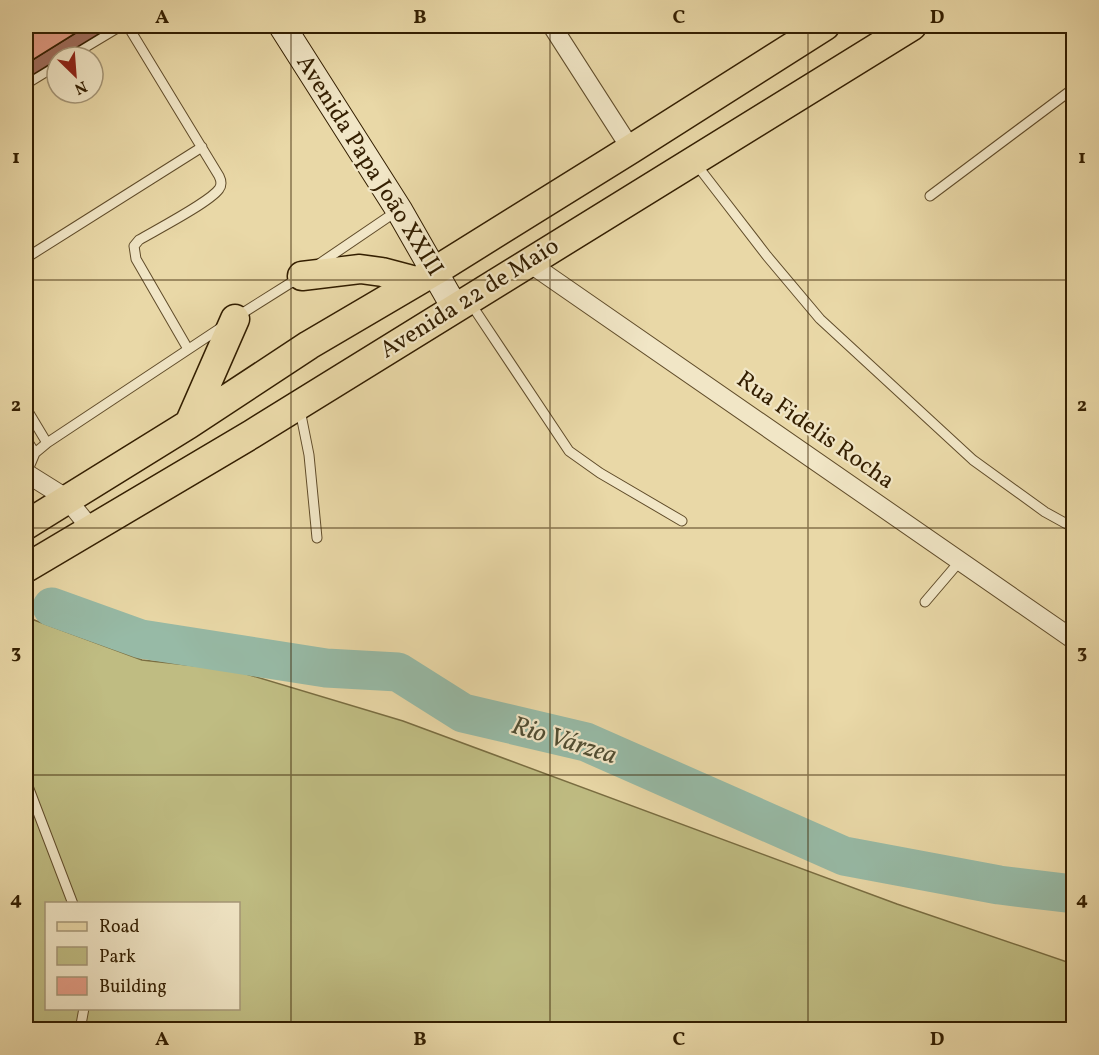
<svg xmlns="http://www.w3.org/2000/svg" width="1099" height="1055" font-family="Vollkorn,serif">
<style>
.green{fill:#bfbc82;stroke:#796d41;stroke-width:1.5;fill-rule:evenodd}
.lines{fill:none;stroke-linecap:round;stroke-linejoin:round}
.river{stroke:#97baa6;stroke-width:39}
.lane-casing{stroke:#604c2a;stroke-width:11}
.street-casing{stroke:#604c2a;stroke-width:20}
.secondary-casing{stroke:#331e00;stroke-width:28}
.primary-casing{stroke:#331e00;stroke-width:31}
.lane{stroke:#f1e6c6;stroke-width:9}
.street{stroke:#f1e6c6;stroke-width:18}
.secondary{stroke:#f1e6c6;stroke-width:26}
.primary{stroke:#e9d8a7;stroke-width:28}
.shaded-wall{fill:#a06e5e;stroke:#331e00;stroke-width:1.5}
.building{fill:#e49d86;stroke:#331e00;stroke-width:1.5}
.grid{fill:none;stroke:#331e00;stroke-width:1.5;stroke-opacity:0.55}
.labels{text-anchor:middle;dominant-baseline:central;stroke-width:4.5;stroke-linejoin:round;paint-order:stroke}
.street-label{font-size:24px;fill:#331e00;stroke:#f1e6c6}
.water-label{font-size:26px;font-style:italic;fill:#514d32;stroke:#f1e6c6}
.neatline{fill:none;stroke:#331e00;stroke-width:2}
.grid-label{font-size:20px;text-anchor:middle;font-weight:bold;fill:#331e00}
</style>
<rect width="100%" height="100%" fill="#e9d8a7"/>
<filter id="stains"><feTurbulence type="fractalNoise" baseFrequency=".00333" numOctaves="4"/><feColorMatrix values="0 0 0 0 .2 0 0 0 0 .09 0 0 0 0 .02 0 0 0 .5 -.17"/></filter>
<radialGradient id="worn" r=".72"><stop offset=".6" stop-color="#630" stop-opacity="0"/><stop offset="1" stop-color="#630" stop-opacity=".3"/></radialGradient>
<path class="green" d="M26,617L142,660L233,670L403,721L897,904L1073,964V1029H26ZM46,904H238V1008H46Z"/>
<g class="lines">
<path class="river" d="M52,607L141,639L326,668L398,672L463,713L586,742L844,856L999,885L1074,894"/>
<g class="lane-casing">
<path id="lane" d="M69,57L119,27L129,28L219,176C221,180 222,185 219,189C210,202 156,230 139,240L134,246L136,259L188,349
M26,84L57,65
M696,164L767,256L820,319L973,460L1045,512L1074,528
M930,196L1074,88
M26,258L202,147
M319,264L397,211
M471,304L569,451L600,473L682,521
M238,316L300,277
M26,408L47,443
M300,410L309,455L317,538
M26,439L35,453
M27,472L35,453L47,443L222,327
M925,602L960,561
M26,781L73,904
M80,1030L84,1008"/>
</g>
<g class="street-casing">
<path id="street" d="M552,26L631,149
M528,262L1074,640
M26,473L66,498L92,530"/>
</g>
<g class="secondary-casing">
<path id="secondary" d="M282,26L399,210L455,308"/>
</g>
<g class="primary-casing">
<path id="primary" d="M302,276L360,269L382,272L416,281
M189,424L235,319
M26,525L189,424L309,345L435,271L631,149L825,26
M26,568L252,434L912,26"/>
</g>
<use href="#lane" class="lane"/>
<use href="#street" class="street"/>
<use href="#secondary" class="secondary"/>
<use href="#primary" class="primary"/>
</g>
<path class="shaded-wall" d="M87,26H112L61,57H57V60L26,79V64Z"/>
<path class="building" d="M26,26H87L26,64Z"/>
<path class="grid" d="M291,26V1030M550,26V1030M808,26V1030M26,280H1074M26,528H1074M26,775H1074"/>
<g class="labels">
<g class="street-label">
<text transform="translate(369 166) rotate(58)">Avenida Papa João XXIII</text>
<text transform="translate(470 299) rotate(-32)">Avenida 22 de Maio</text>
<text transform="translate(815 431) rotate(35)">Rua Fidelis Rocha</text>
</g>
<g class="water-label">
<text transform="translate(564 741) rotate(17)">Rio Várzea</text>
</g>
</g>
<rect width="1099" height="1055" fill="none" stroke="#e9d8a7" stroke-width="66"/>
<rect x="45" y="902" width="195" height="108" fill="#f1e6c6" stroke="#a59677" stroke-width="1.5"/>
<rect x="57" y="922" width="30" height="9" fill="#e9d8a7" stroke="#a59677" stroke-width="1.5"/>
<text x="99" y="932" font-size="18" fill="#331e00">Road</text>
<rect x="57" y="947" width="30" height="18" fill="#bfbc82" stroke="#a59677" stroke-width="1.5"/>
<text x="99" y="962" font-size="18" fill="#331e00">Park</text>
<rect x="57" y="977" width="30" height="18" fill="#e49d86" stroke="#a59677" stroke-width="1.5"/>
<text x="99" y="992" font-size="18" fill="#331e00">Building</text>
<g transform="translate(75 75) rotate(155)"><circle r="28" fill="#f1e6c6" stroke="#a59677" stroke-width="1.5"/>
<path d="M0-4.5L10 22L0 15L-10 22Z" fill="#8f2418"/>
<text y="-9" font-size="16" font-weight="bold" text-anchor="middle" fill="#331e00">N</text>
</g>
<rect x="33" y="33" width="1033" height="989" class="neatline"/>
<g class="grid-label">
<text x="162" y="23">A</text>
<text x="420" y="23">B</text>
<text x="679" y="23">C</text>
<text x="937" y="23">D</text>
<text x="16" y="163">1</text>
<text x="1082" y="163">1</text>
<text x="16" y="411">2</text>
<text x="1082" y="411">2</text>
<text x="16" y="658">3</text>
<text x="1082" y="658">3</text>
<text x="16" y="905">4</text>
<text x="1082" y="905">4</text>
<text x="162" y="1045">A</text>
<text x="420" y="1045">B</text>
<text x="679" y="1045">C</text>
<text x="937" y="1045">D</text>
</g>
<rect width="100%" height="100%" filter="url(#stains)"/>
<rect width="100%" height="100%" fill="url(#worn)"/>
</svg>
